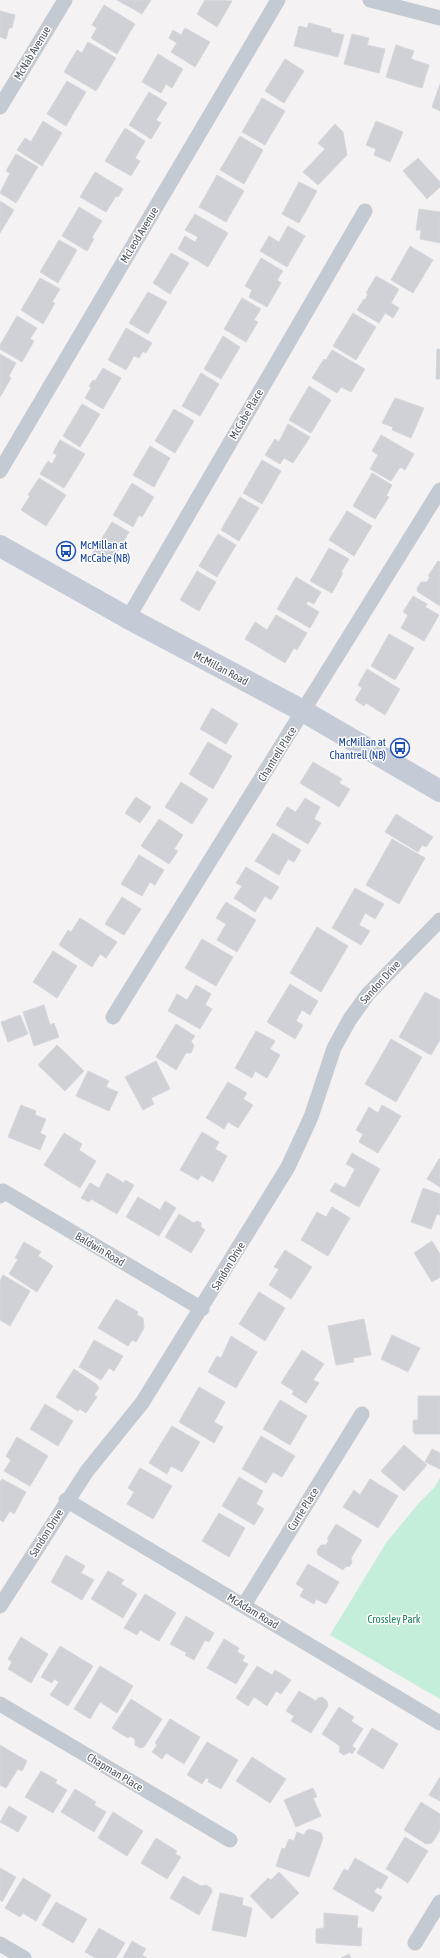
<svg xmlns="http://www.w3.org/2000/svg" width="440" height="1958" font-family="'Asap Condensed',sans-serif">
<style>
.green{fill:#c4eed9}
.building{fill:#cfd1d6;stroke:#d6d7dd}
.lines{fill:none;stroke-linecap:round;stroke-linejoin:round}
.minor{stroke:#c4cad2;stroke-width:15}
.secondary{stroke:#c4cbd7;stroke-width:22}
.labels{text-anchor:middle;dominant-baseline:central;stroke-width:3;stroke-linejoin:round;paint-order:stroke}
.street-label{font-size:11px;fill:#4a535e;stroke:#fff}
.transit-label{font-size:11px;fill:#164399;stroke:#fff;text-anchor:start}
.park-label{font-size:11px;fill:#1d7e59;stroke:#fff}
</style>
<rect width="100%" height="100%" fill="#f4f2f2"/>
<path class="green" d="M440,1478V1699L330,1635L386,1543L419,1503L434,1488Z"/>
<path class="building" d="M117,0H151L142,14Z
M205,0L232,1L217,27L197,14Z
M104,5L135,24L117,54L91,38L97,28L92,25Z
M0,11L15,15L12,28H9L6,39L0,37Z
M309,23L331,29V32L344,35L338,57L294,46L299,26L307,28Z
M185,28L210,42L195,67L171,52L177,43L169,38L173,30L181,35Z
M352,34L369,38L367,45L385,49L379,73L344,64Z
M88,42L116,58L96,91L64,72L77,50L82,53Z
M396,45L414,51L411,59L429,65L422,88L386,77Z
M158,54L183,69L172,88L166,84L161,93L142,82Z
M285,59L304,71L284,103L265,91Z
M67,81L86,92L66,126L47,114Z
M440,84V111L432,107Z
M149,92L167,103L156,120L161,123L151,139L129,125Z
M262,98L285,111L265,145L242,132Z
M43,121L62,133L42,166L17,150L25,138L31,142Z
M376,121L403,132L390,162L374,155L376,149L366,145Z
M335,124L343,132L347,155L318,185L303,172L325,149L318,143Z
M125,128L145,141L135,158L140,161L131,176L105,161Z
M240,136L263,150L244,184L220,170Z
M16,154L38,167L16,203L0,193L10,173L6,171Z
M418,158L440,182V187L427,199L403,171Z
M95,172L123,189L118,197L116,196L106,212L80,197Z
M217,175L244,191L226,222L199,207Z
M299,182L317,191L299,223L282,214Z
M0,201L14,210L0,233Z
M79,207L102,221L92,237L94,239L87,251L62,236Z
M419,209L440,212V243L420,239L421,230H416Z
M195,214L228,233L208,267L178,249L185,236L195,242L198,237L185,230Z
M288,226L305,236L287,267L260,251L269,236L279,242Z
M59,240L77,250L58,283L40,272Z
M410,246L433,260L413,293L391,280Z
M171,253L189,263L170,294L153,283Z
M261,258L283,271L277,280L281,283L267,307L249,297L252,290L245,286Z
M376,276L399,289L391,303L399,308L393,318L385,313L379,323L357,310L364,299L365,300L368,294L366,293Z
M40,278L60,289L52,302L55,303L43,324L21,310Z
M148,292L167,302L148,334L129,323Z
M242,298L261,309L254,320L258,322L246,342L224,329Z
M353,313L376,327L356,360L333,346Z
M17,316L37,328L30,339L34,341L22,362L0,349V345Z
M126,328L152,343L146,353L143,351L139,358L134,356L126,370L108,360Z
M223,336L240,347L221,379L204,369Z
M437,349H440V379H436Z
M332,350L365,369L351,392L341,387L337,393L312,378L324,359L326,360Z
M0,354L16,363L9,376L11,378L0,397Z
M103,368L121,378L103,409L85,398L91,388L89,386L93,380L95,381Z
M201,373L219,384L200,416L182,406Z
M309,386L331,400L311,433L289,420Z
M395,398L424,408L411,438L392,430L393,427L382,423Z
M82,404L100,414L80,447L63,436Z
M174,409L194,421L175,453L155,441Z
M288,424L310,437L293,463L284,458L280,464L265,455L275,439L279,442Z
M381,435L414,454L405,470L400,467L391,481L370,469L378,455L372,451Z
M60,440L85,454L64,488L40,474L48,461L52,464L57,455L53,453Z
M150,446L170,458L154,487L133,475Z
M262,460L281,471L262,504L243,493Z
M372,473L392,485L386,496L389,497L375,519L353,506Z
M39,478L66,495L46,526L21,510L30,496L28,495Z
M132,483L154,497L142,517L139,515L133,527L113,515Z
M240,497L259,508L239,541L221,530Z
M347,511L372,526L354,556L329,540Z
M112,522L129,532L110,564L92,554Z
M218,534L236,545L217,577L199,566Z
M329,548L349,559L341,572L343,573L332,593L310,581Z
M438,561L440,562V606L418,592L417,588L421,582H427L430,577L428,576Z
M197,571L216,582L199,611L180,600Z
M296,577L321,592L314,604L308,601L306,604L319,612L310,628L277,609Z
M413,596L427,604L425,607L439,615L424,641L401,628L408,615L403,612Z
M276,615L307,633L297,650L294,648L285,663L245,639L255,622L267,630Z
M389,634L414,648L395,680L371,666Z
M367,669L400,689L385,715L366,703L364,706L355,700L362,688L358,685Z
M212,708L238,724L226,744L200,729Z
M208,742L232,756L213,789L189,774Z
M313,762L342,779L339,783L350,789L339,807L300,783Z
M181,782L208,799L192,824L165,807Z
M136,797L151,807L140,823L125,813Z
M305,798L320,807L314,819L321,823L308,844L276,825L287,807L296,812Z
M396,814L433,837L426,847L422,845L418,852L385,832Z
M159,819L183,835L174,849L178,851L169,864L141,846Z
M273,833L301,850L294,862L288,859L279,875L255,861Z
M392,839L425,858L399,904L366,885Z
M139,855L164,870L155,885L150,882L142,896L121,884Z
M246,867L279,887L271,900L265,896L255,912L234,898L242,886L236,883Z
M355,888L384,904L375,919L365,913L359,925L370,931L361,945L332,928Z
M122,897L141,909L124,935L105,924Z
M226,902L256,920L237,952L217,940L226,924L216,918Z
M80,918L117,942L106,958L100,954L92,967L59,945L68,930L71,932Z
M317,927L348,946L321,992L290,973Z
M202,939L233,957L216,986L185,968Z
M53,951L77,966L57,998L33,982Z
M290,984L318,1001L310,1015L302,1010L296,1021L303,1025L295,1039L267,1022Z
M196,985L211,994L205,1005L212,1009L200,1029L168,1011L177,994L187,1000Z
M425,992L440,1000V1040L431,1055L399,1037Z
M44,1005L50,1025L54,1023L59,1037L34,1046L23,1012Z
M20,1015L28,1034L8,1042L1,1022Z
M176,1024L195,1036L191,1041L194,1046L191,1053H186L176,1070L156,1057Z
M256,1031L275,1041L270,1049L280,1055L267,1078L255,1071L252,1078L235,1068Z
M391,1039L422,1057L396,1102L365,1084Z
M57,1045L84,1071L65,1091L38,1065Z
M156,1061L170,1089L151,1098L154,1104L143,1110L125,1077Z
M88,1071L109,1081L106,1087L118,1092L109,1111L76,1096Z
M228,1082L247,1093L243,1099L253,1105L238,1128L228,1122L224,1129L206,1118Z
M21,1105L36,1111L35,1115L46,1119L40,1133L46,1136L40,1150L8,1137Z
M382,1105L401,1116L378,1153L359,1142L363,1134L356,1130L369,1107L378,1113Z
M202,1132L219,1142L215,1149L227,1156L213,1182L201,1175L198,1180L180,1170Z
M64,1133L82,1144L79,1150L96,1161L80,1188L44,1165Z
M352,1153L380,1169L359,1207L330,1191L335,1183L345,1188L355,1169L346,1164Z
M439,1159H440V1187L427,1179Z
M107,1173L124,1183L125,1180L134,1185L117,1214L91,1199L89,1202L81,1198L90,1183L99,1188Z
M423,1188L440,1194V1215L437,1214L431,1229L411,1222Z
M138,1197L160,1210L165,1201L176,1208L159,1236L126,1217Z
M332,1207L350,1218L328,1256L301,1240L317,1212L326,1217Z
M179,1214L194,1223L197,1221L201,1223V1227L205,1230L191,1253L165,1237Z
M432,1241L440,1254V1277L432,1282L414,1253Z
M24,1242L41,1252L38,1256L53,1266L37,1292L9,1274L18,1259L15,1258Z
M285,1250L312,1267L291,1299L269,1285L279,1269L274,1267Z
M3,1275L30,1291L10,1326L0,1320V1281Z
M259,1292L285,1308L265,1341L239,1324Z
M116,1299L138,1312L137,1315L143,1318L144,1328L136,1342L132,1340L128,1346L98,1328Z
M364,1319L371,1355L353,1358L354,1362L336,1365L328,1326Z
M392,1335L420,1348L408,1372L381,1359Z
M231,1336L257,1352L236,1388L208,1372L217,1356L221,1358Z
M94,1340L123,1356L114,1371L109,1368L101,1380L79,1367Z
M302,1350L324,1364L313,1380L319,1383L306,1403L292,1394L294,1391L281,1383Z
M74,1369L96,1384L99,1388L94,1395L97,1397L86,1413L80,1409L78,1411L56,1397Z
M199,1387L225,1402L214,1422L223,1427L214,1443L179,1422Z
M418,1396H440V1434H415L413,1431V1422L414,1420H418Z
M280,1400L307,1416L290,1445L263,1429Z
M45,1404L73,1421L58,1446L30,1429Z
M172,1426L200,1442L182,1472L171,1466L167,1474L149,1463Z
M261,1436L295,1456L282,1477L273,1472L266,1483L242,1469Z
M17,1437L48,1456L30,1486L4,1471L11,1460L6,1456Z
M404,1445L427,1465L404,1491L381,1471Z
M432,1449L440,1453V1469L425,1462Z
M140,1468L172,1486L153,1519L127,1504L134,1492L128,1488Z
M239,1477L263,1491L256,1504L264,1509L254,1525L222,1506Z
M2,1479L26,1492L14,1514L10,1511L3,1522L0,1520V1482Z
M370,1479L398,1496L378,1528L343,1507L354,1490L360,1495Z
M219,1513L245,1528L229,1557L202,1541Z
M336,1524L362,1540L351,1558L352,1562L350,1566L345,1567L343,1570L318,1555L317,1550L321,1545H326L329,1540L327,1539Z
M66,1555L85,1566L81,1573L94,1580L82,1600L51,1582Z
M308,1564L339,1582L326,1604L316,1599L314,1604L300,1596L304,1589L296,1584Z
M108,1571L124,1580L121,1584L137,1594L123,1618L91,1599Z
M145,1594L176,1613L159,1641L140,1630L137,1635L124,1628Z
M186,1616L214,1633L209,1642L205,1640L194,1660L185,1655L187,1653L170,1644Z
M21,1637L48,1654L31,1683L8,1669L12,1662L8,1659Z
M224,1639L239,1648L237,1652L245,1656L242,1661L248,1664L236,1684L207,1668Z
M60,1646L93,1666L68,1706L50,1695L59,1682L54,1679L52,1683L41,1677Z
M100,1666L133,1686L117,1713L100,1702L90,1719L74,1709Z
M257,1666L272,1675L275,1670L291,1680L281,1694L276,1691L267,1706L254,1697L248,1706L236,1698Z
M299,1691L316,1701L318,1698L322,1697L327,1701L328,1706L311,1733L291,1721L294,1716L286,1711Z
M131,1699L162,1719L144,1747L140,1748L135,1745V1739L130,1736L128,1738L112,1728Z
M339,1707L354,1717L351,1721L363,1729L352,1746L356,1749L352,1754L350,1752L344,1755L339,1752L340,1746L322,1734Z
M170,1719L200,1737L184,1764L166,1753L162,1759L152,1752L157,1745L155,1743Z
M372,1728L398,1744L383,1769L357,1753Z
M207,1742L238,1760L221,1789L208,1782L209,1779L206,1778L202,1784L187,1775Z
M0,1745L27,1761L22,1771L18,1769L6,1788L0,1785Z
M252,1757L286,1779L270,1803L236,1781Z
M41,1771L57,1780L55,1783L67,1790L53,1813L25,1797Z
M440,1777V1801L429,1795Z
M313,1788L317,1797L313,1798L321,1816L296,1827L284,1800Z
M75,1789L96,1802L94,1805L106,1812L94,1832L61,1812Z
M421,1802L440,1814V1830L432,1843L426,1844L404,1830Z
M9,1806L27,1817L18,1832L0,1822Z
M113,1812L143,1831L127,1856L98,1838Z
M310,1829L321,1833L323,1838L309,1877L276,1866L282,1848L285,1849L289,1839L294,1841L297,1832L304,1835L306,1831Z
M405,1837L428,1851L408,1883L386,1869Z
M156,1838L177,1851L175,1854L181,1857L167,1879L141,1863Z
M355,1858L388,1877L381,1889L377,1887L374,1892L382,1897L373,1912L333,1889L344,1869L348,1871Z
M0,1868L16,1877L2,1902L0,1900Z
M279,1872L299,1893L272,1919L250,1896L268,1878L271,1880Z
M183,1876L201,1886L206,1885L211,1888L212,1892L199,1915L170,1898Z
M23,1878L51,1895L36,1921L23,1913L20,1917L5,1908Z
M220,1893L243,1898L242,1905L252,1908L246,1937L212,1930Z
M56,1902L87,1919L73,1943L42,1925Z
M324,1913L358,1916L357,1928H362L361,1946L316,1943V1929L324,1928Z
M99,1928L125,1943L116,1958H95L85,1952Z
M132,1941L146,1949L142,1955L147,1958H123Z
M349,1954L351,1958H341Z"/>
<g class="lines">
<path class="minor" d="M370,0L440,18
M0,107L65,0
M0,471L278,0
M128,618L365,211
M113,1017L440,490
M0,1196L3,1191L202,1309
M66,1500L440,1723
M244,1605L362,1414
M0,1606L87,1471L142,1403L288,1167L311,1117L334,1048L350,1019L368,994L440,920
M0,1704L230,1840
M415,1943L440,1902
M0,1944L24,1958"/>
<path class="secondary" d="M0,546L128,618L303,711L440,791"/>
</g>
<defs>
<g id="bus-ring" transform="scale(1)"><circle r="9.5" fill="#fff" stroke="#1a4fb4" stroke-width="1.5"/><path d="M-5-6H5V4H4V6H2V4H-2V6H-4V4H-5ZM-3.5-4V0h7V-4ZM-3.5 1.2v1.5H-2V1.2ZM2 1.2v1.5H3.5V1.2Z" fill="#1a4fb4"/></g>
</defs>
<g fill-rule="evenodd">
<use href="#bus-ring" x="66" y="551"/>
<use href="#bus-ring" x="400" y="748"/>
</g>
<g class="labels">
<g class="street-label">
<text transform="translate(32 53) rotate(-59)">McNab Avenue</text>
<text transform="translate(139 235) rotate(-59)">McLeod Avenue</text>
<text transform="translate(246 414) rotate(-60)">McCabe Place</text>
<text transform="translate(221 668) rotate(28)">McMillan Road</text>
<text transform="translate(277 754) rotate(-58)">Chantrell Place</text>
<text transform="translate(380 982) rotate(-48)">Sandon Drive</text>
<text transform="translate(100 1249) rotate(31)">Baldwin Road</text>
<text transform="translate(228 1266) rotate(-59)">Sandon Drive</text>
<text transform="translate(303 1509) rotate(-58)">Currie Place</text>
<text transform="translate(46 1533) rotate(-58)">Sandon Drive</text>
<text transform="translate(253 1611) rotate(31)">McAdam Road</text>
<text transform="translate(115 1772) rotate(31)">Chapman Place</text>
</g>
<g class="transit-label">
<text x="80" y="545">McMillan at<tspan x="80" dy="13">McCabe (NB)</tspan></text>
<text x="386" y="742" text-anchor="end">McMillan at<tspan x="386" dy="13">Chantrell (NB)</tspan></text>
</g>
<g class="park-label">
<text x="394" y="1619">Crossley Park</text>
</g>
</g>
</svg>
